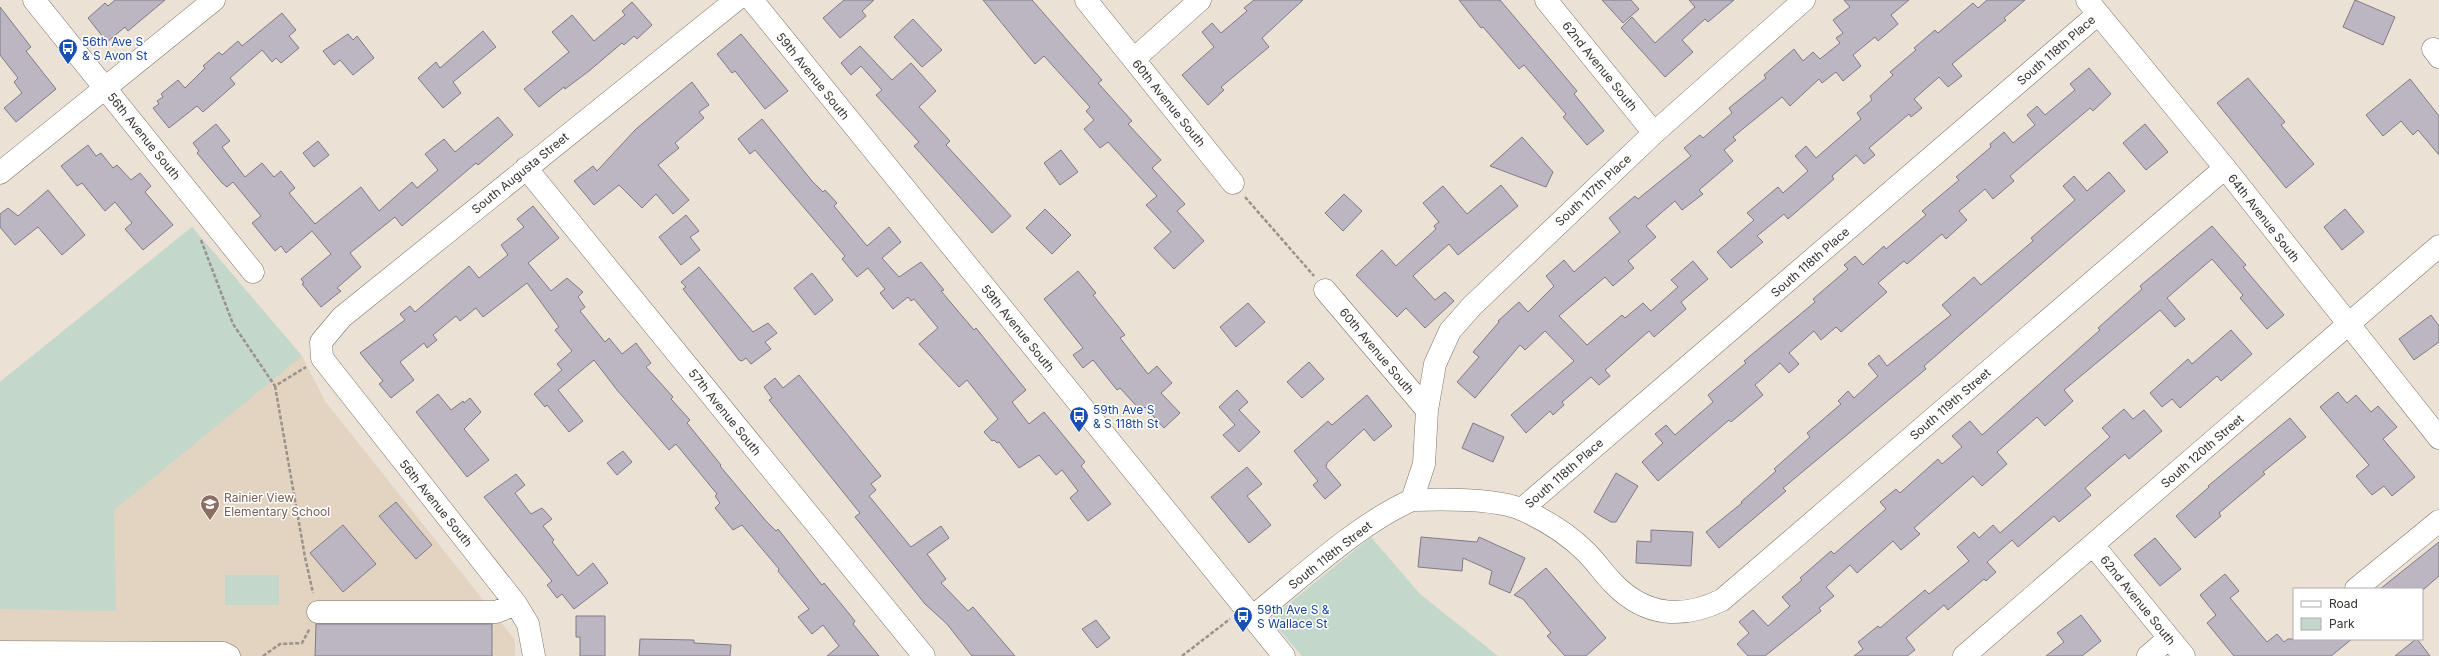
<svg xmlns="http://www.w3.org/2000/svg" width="2439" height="656" font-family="Inter,sans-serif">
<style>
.built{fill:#e3d4c1}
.green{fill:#c3d7ca}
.building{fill:#bcb6c3;stroke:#807a87}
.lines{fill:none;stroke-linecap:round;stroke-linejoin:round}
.minor-casing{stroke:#7d7468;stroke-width:23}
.path{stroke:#999289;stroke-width:2.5;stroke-dasharray:4 2;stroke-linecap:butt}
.minor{stroke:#fff;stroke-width:22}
.labels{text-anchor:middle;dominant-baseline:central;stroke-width:3;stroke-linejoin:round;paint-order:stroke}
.transit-label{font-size:12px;fill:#164399;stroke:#fff;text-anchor:start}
.street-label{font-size:12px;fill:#37332e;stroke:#fff}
.education-label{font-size:12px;fill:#785e54;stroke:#fff;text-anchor:start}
</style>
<rect width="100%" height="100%" fill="#ece1d5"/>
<path class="built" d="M192,227L302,356L325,401L515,640V656H0V382Z"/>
<path class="green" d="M192,227L302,356L114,510L116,611L0,609V382Z
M1371,537L1420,594L1498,656H1302L1270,619Z
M225,575H279V605H225Z"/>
<path class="building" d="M115,0H165L128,31L125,27L107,42L88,18L105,3L108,6Z
M844,0H874L862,11L866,16L840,38L823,18Z
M983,0H1032L1102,80L1098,83L1132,121L1128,124L1161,160L1152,168L1185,204L1177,211L1204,241L1174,269L1154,248L1171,232L1146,205L1157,196L1108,142L1100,148L1084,129L1094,120L1086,111L1090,107L1044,56L1035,64Z
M1254,0H1303L1262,38L1269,47L1221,87L1224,90L1208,105L1182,75L1214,47L1202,32L1212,23L1221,33L1247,11L1244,8Z
M1459,0H1500L1577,91L1574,94L1604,131L1587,145L1563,117L1566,114L1524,65L1519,69L1483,27L1481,28Z
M1602,0H1631L1639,9L1623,23Z
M1689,0H1734L1708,22L1705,19L1682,40L1693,52L1665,77L1621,28L1632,17L1655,43L1695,7Z
M1844,0H1909L1891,15L1898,24L1878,41L1875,37L1853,55L1861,66L1843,81L1836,72L1822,83L1819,79L1790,106L1782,97L1733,137L1736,140L1724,150L1733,161L1699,190L1703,194L1682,210L1675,201L1646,226L1656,237L1628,261L1634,268L1613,286L1605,277L1559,316L1587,345L1622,315L1625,318L1643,303L1651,311L1678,287L1671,280L1693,261L1708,279L1681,302L1686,309L1654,337L1649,331L1605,370L1610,376L1599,385L1591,377L1562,402L1564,405L1553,415L1550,411L1526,433L1511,415L1574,361L1545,331L1525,350L1520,345L1475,398L1457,382L1479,357L1473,352L1499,322L1498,321L1519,302L1528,312L1554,286L1546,276L1564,260L1574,272L1620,232L1609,218L1635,196L1638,199L1691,156L1684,148L1700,135L1703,138L1732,113L1729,108L1766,78L1764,75L1794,49L1803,61L1813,52L1820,59L1840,43L1836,38L1843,33L1833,20L1850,7Z
M1987,0H2025L2004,18L2006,20L1952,64L1962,76L1948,87L1939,77L1914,99L1922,108L1911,117L1909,114L1869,148L1875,155L1864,164L1856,155L1832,176L1834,179L1788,219L1784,214L1757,236L1763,242L1731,268L1717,252L1754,220L1747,213L1778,187L1783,193L1808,171L1795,156L1806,146L1816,158L1861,119L1857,113L1872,100L1870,96L1893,75L1890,72L1916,50L1914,48L1935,30L1938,33L1973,3L1978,8Z
M2355,0L2395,17L2383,45L2343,27Z
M632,2L652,25L637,39L634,36L624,45L622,43L589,71L565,89L564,87L539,107L524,89L569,52L552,32L572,15L594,41L625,15L622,11Z
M0,7L31,47L26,51L56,89L16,122L4,108L22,93L14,82L18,78L0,55Z
M282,13L296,30L289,36L299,48L281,63L276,58L272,62L262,50L230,78L235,84L203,112L197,106L169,128L153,108L159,104L157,101L163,97L161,94L178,80L185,88L205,68L203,66L219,52L222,55L238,41L242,46Z
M913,19L942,50L922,67L894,37Z
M483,31L496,47L453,82L461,93L443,108L418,78L436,62L440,68Z
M348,34L353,40L357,36L374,58L353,75L340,60L334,65L323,51Z
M741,34L788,91L765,109L735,71L732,73L717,54Z
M860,46L892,80L911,63L936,91L919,107L950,141L946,145L1011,216L992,233L914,146L919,142L876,95L882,90L861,66L851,75L841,63Z
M2089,68L2111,94L2093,111L2090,108L2010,176L2014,181L1993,199L1985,189L1959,211L1967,220L1946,239L1942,234L1907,264L1904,261L1878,283L1887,292L1841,332L1836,327L1821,340L1814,331L1789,353L1799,364L1789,373L1780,363L1755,385L1763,395L1731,422L1729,420L1658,481L1642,462L1663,443L1655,434L1666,425L1675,435L1713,402L1708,395L1746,363L1744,361L1815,302L1813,299L1848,269L1844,265L1855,256L1863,265L1884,246L1886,249L1926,215L1922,211L1959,180L1956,177L1991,147L1990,144L2004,132L2013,143L2035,125L2027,115L2037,106L2045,115L2075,90L2070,84Z
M2248,78L2285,122L2281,125L2314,164L2286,188L2217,103Z
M2410,79L2439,116V155L2418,130L2413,135L2401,121L2383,136L2366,115Z
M692,82L709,105L699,112L704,118L675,143L679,148L658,165L689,200L673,214L656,194L642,208L619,185L594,205L574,181L593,166L597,171L636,129Z
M498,117L513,135L478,165L476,163L402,226L395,217L350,253L361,267L337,288L341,291L321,307L302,284L304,283L301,279L331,254L312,231L286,253L281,246L275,251L252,223L261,216L233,182L227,187L222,183L197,153L199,151L193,143L216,124L230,141L222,147L245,177L262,163L274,177L281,171L295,188L289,193L315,224L361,187L379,211L412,182L417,188L438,170L425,154L444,139L455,152Z
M762,119L812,181L823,192L825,190L837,203L834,206L867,246L889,227L901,242L882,258L899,277L921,262L944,290L941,291L974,330L976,328L1026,390L1012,402L1029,424L1044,412L1085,462L1081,466L1111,504L1088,521L1070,498L1078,491L1062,470L1056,475L1039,455L1019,468L999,442L997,443L994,440L992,441L984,432L998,419L967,380L959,387L919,344L938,328L914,299L911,301L908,297L893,309L880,293L885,289L868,268L857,277L842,259L845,256L755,150L750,154L738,139Z
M2145,124L2168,152L2146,170L2123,143Z
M1522,137L1553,172L1546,187L1490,166Z
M318,141L329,155L314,167L303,153Z
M88,145L96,156L101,153L113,168L117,165L131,180L140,173L151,186L145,192L173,225L143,250L125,229L132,223L115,202L105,211L82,183L77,186L61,166Z
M1061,150L1078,172L1060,185L1044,163Z
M2109,172L2125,191L1924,366L1926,369L1783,488L1786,491L1719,548L1706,532L1742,503L1741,502L1776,471L1774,469L1810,437L1807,433L1841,404L1838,401L1848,391L1854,398L1878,376L1868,364L1879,355L1887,366L1951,315L1942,305L1974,277L1981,285L2033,241L2031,238L2075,200L2063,186L2074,176L2087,191Z
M1501,185L1518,206L1458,255L1449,244L1413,276L1435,300L1445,292L1454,301L1425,328L1406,308L1397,317L1356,275L1382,250L1396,266L1436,229L1434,226L1439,222L1423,203L1443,186L1467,214Z
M48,190L85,235L62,255L38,227L15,245L0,227V214L8,208L18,216Z
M1344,194L1362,211L1343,231L1325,213Z
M533,206L559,238L528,263L551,291L567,278L583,292L578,297L585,307L580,311L605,342L609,338L622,354L636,343L651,363L646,367L673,397L671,399L690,420L687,423L721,465L720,466L766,521L776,531L778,529L822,585L824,583L855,621L853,624L879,656H827L839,646L823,625L812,634L798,617L809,609L778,571L779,569L742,525L733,530L715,508L720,503L715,496L717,494L676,444L669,450L617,390L594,360L558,390L583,421L569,432L547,405L545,407L534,394L562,370L557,364L572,351L555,330L559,327L527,283L483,317L476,308L460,321L456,316L433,335L437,340L427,348L424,343L400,362L414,380L391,398L379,384L383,381L360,353L405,320L400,314L410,306L415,312L469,266L479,278L508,255L501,245L524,227L517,219Z
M1045,209L1071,235L1052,254L1026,228Z
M2345,209L2364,232L2342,250L2324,227Z
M686,215L699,231L690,237L700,250L681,265L659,237Z
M2212,226L2246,265L2243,267L2284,315L2267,329L2240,298L2243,295L2212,259L2167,298L2185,319L2175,327L2160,310L2064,390L2073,401L2045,426L2037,417L1997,452L2007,464L1982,486L1973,476L1914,528L1920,534L1901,550L1893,541L1857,573L1850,565L1826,587L1834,596L1819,608L1821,611L1765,656H1748L1737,644L1749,633L1739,622L1753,610L1768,626L1790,606L1782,597L1802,580L1800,578L1831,551L1834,554L1886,509L1880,502L1896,489L1900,493L1938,459L1942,464L1962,447L1952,436L1970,421L1982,435L2100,330L2098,328L2142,289L2140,286Z
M699,267L753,332L768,323L777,333L765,342L771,349L751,364L746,358L742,361L739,360L683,289L686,287L681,282Z
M1078,271L1096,293L1093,295L1125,335L1120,338L1148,374L1157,366L1172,383L1161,393L1180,413L1164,428L1145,407L1141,411L1120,388L1117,390L1093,360L1083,368L1073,355L1083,348L1044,299Z
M812,273L833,300L815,315L794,288Z
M1248,303L1265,322L1236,347L1220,327Z
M2431,315L2439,326V342L2414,360L2399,339Z
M2231,330L2252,354L2221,381L2217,376L2180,408L2172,399L2162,407L2150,393L2188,359L2192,364Z
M1309,362L1324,379L1302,398L1287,382Z
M799,375L881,476L871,484L876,490L869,496L911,547L941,526L949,538L927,554L946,579L941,583L968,611L973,607L1015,656H972L947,624L925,604L855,517L860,513L769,400L772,398L764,387L775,378L783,388Z
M1237,390L1248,402L1239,410L1260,432L1239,452L1223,435L1235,425L1219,407Z
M2338,392L2347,403L2356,395L2371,412L2378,406L2397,427L2383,439L2415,477L2392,496L2384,486L2372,495L2356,476L2369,465L2320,407Z
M438,394L451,410L463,401L464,403L470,398L481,412L464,429L489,460L467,477L416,412Z
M1367,395L1392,426L1374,441L1364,429L1327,463L1326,467L1341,485L1325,499L1313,485L1318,481L1294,451L1328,421L1332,425Z
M2124,409L2133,419L2144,410L2162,431L2129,459L2125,454L2085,488L2091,495L2059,522L2054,516L2018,547L2012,540L1987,562L1996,572L1986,581L1984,579L1948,610L1944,605L1906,638L1915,650L1907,656H1854L1863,649L1858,642L1878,626L1880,628L1925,590L1929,594L1969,561L1957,547L1974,532L1979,538L1993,525L2000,533L2110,437L2102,428Z
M2290,418L2306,437L2263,472L2265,474L2219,513L2221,516L2195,538L2176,516L2209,487L2208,486Z
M1473,423L1504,437L1493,462L1462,448Z
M623,451L632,462L617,475L607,463Z
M1247,467L1262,484L1247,496L1271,525L1249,543L1211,497Z
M1616,473L1638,486L1616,522H1611L1594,512Z
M516,474L525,485L515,493L531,514L542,508L552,519L543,526L554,540L552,542L578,576L593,563L608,583L574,609L562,594L557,598L547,585L552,581L484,497Z
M396,502L432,545L416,559L379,516Z
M343,525L376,564L343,592L310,553Z
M1651,530L1693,532L1691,566L1636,563L1637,541L1651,542Z
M1421,537L1477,542L1479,537L1525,558L1510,593L1489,584L1492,571L1463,558L1462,571L1418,567Z
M2155,538L2181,569L2160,586L2134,555Z
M2439,542V576L2424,589H2380Z
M1546,568L1606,638L1586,656H1565L1547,636L1551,633L1523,599L1514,595Z
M2225,574L2239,591L2230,598L2267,642L2277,634L2284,642L2288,639H2352L2331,656H2234L2207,623L2216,615L2200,595Z
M2081,615L2101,641L2082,656H2046L2064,642L2057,633Z
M576,616H605V656H580V637H576Z
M1096,620L1110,638L1097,648L1082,629Z
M316,624H492V656H315Z
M640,639L694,640V643L731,645L730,656H639Z
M2417,639L2430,656H2395L2416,639Z"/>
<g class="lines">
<g class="minor-casing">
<path id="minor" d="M34,0L253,272
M752,0L1284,656
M1086,0L1233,183
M1546,0L1654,133
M2087,0L2225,168L2439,438
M2433,49L2439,57
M1134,59L1200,0
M526,168L924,656
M0,173L214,0
M1325,290L1427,410L1424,464L1412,500C1441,499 1497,498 1523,510C1545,520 1569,535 1586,552C1596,562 1604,574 1614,584C1646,617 1683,619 1722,600L2225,168
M1427,410L1435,364L1450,331L1472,306L1654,133L1804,0
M1522,509L2098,14
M2093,545L2184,656
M2356,589L2439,521
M318,612H496L516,604
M1252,617C1300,579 1356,525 1412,500
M0,652L223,653L229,656
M534,656L528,624L516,604L322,358L321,342L342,317L736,0
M1964,656L2439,246
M2148,656L2169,638"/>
</g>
<path class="path" d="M1245,197L1314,276
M201,240L233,324L275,386L306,367
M275,386L305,557L313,593
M263,656L280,644L302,643L310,628
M1182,656L1230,619"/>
<use href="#minor" class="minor"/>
</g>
<defs>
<g id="bus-pin" transform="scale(1)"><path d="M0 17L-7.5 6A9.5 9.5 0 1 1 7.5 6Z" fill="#1a4fb4" stroke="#fff"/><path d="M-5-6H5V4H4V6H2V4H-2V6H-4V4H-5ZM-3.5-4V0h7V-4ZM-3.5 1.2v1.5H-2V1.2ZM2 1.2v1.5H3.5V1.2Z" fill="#fff"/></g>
<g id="school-pin" transform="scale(1)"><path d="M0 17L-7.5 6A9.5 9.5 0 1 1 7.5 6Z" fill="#8d6e63" stroke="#fff"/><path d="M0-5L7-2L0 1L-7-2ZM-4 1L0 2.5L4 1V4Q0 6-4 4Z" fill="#fff"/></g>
</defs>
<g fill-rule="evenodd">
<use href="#bus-pin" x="68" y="48"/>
<use href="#bus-pin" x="1079" y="416"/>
<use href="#school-pin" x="210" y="504"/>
<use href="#bus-pin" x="1243" y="616"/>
</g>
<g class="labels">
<g class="transit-label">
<text x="82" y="41">56th Ave S<tspan x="82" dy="14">&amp; S Avon St</tspan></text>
<text x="1093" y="409">59th Ave S<tspan x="1093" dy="14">&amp; S 118th St</tspan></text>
<text x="1257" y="609">59th Ave S &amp;<tspan x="1257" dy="14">S Wallace St</tspan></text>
</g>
<g class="street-label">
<text transform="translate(2056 50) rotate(-41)">South 118th Place</text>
<text transform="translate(1600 66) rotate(51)">62nd Avenue South</text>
<text transform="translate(813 76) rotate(51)">59th Avenue South</text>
<text transform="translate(1169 103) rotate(51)">60th Avenue South</text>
<text transform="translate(144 136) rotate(51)">56th Avenue South</text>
<text transform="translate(520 173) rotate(-39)">South Augusta Street</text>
<text transform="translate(1593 190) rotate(-43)">South 117th Place</text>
<text transform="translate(2264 218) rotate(52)">64th Avenue South</text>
<text transform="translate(1810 262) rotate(-41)">South 118th Place</text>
<text transform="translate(1018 328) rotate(51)">59th Avenue South</text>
<text transform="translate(1377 351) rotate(50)">60th Avenue South</text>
<text transform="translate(1950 404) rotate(-41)">South 119th Street</text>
<text transform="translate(725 412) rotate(51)">57th Avenue South</text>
<text transform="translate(2202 451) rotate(-41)">South 120th Street</text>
<text transform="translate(1564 473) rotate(-41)">South 118th Place</text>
<text transform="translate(436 503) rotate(51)">56th Avenue South</text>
<text transform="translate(1330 555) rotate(-38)">South 118th Street</text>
<text transform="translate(2138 600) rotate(51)">62nd Avenue South</text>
</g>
<g class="education-label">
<text x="224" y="497">Rainier View<tspan x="224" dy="14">Elementary School</tspan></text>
</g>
</g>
<rect x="2293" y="588" width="130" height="52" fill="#ffffff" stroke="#afadab"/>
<rect x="2301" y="601" width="20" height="6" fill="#ffffff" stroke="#afadab"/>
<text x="2329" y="608" font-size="12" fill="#37332e">Road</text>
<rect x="2301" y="618" width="20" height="12" fill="#c3d7ca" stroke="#afadab"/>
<text x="2329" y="628" font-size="12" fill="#37332e">Park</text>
</svg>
